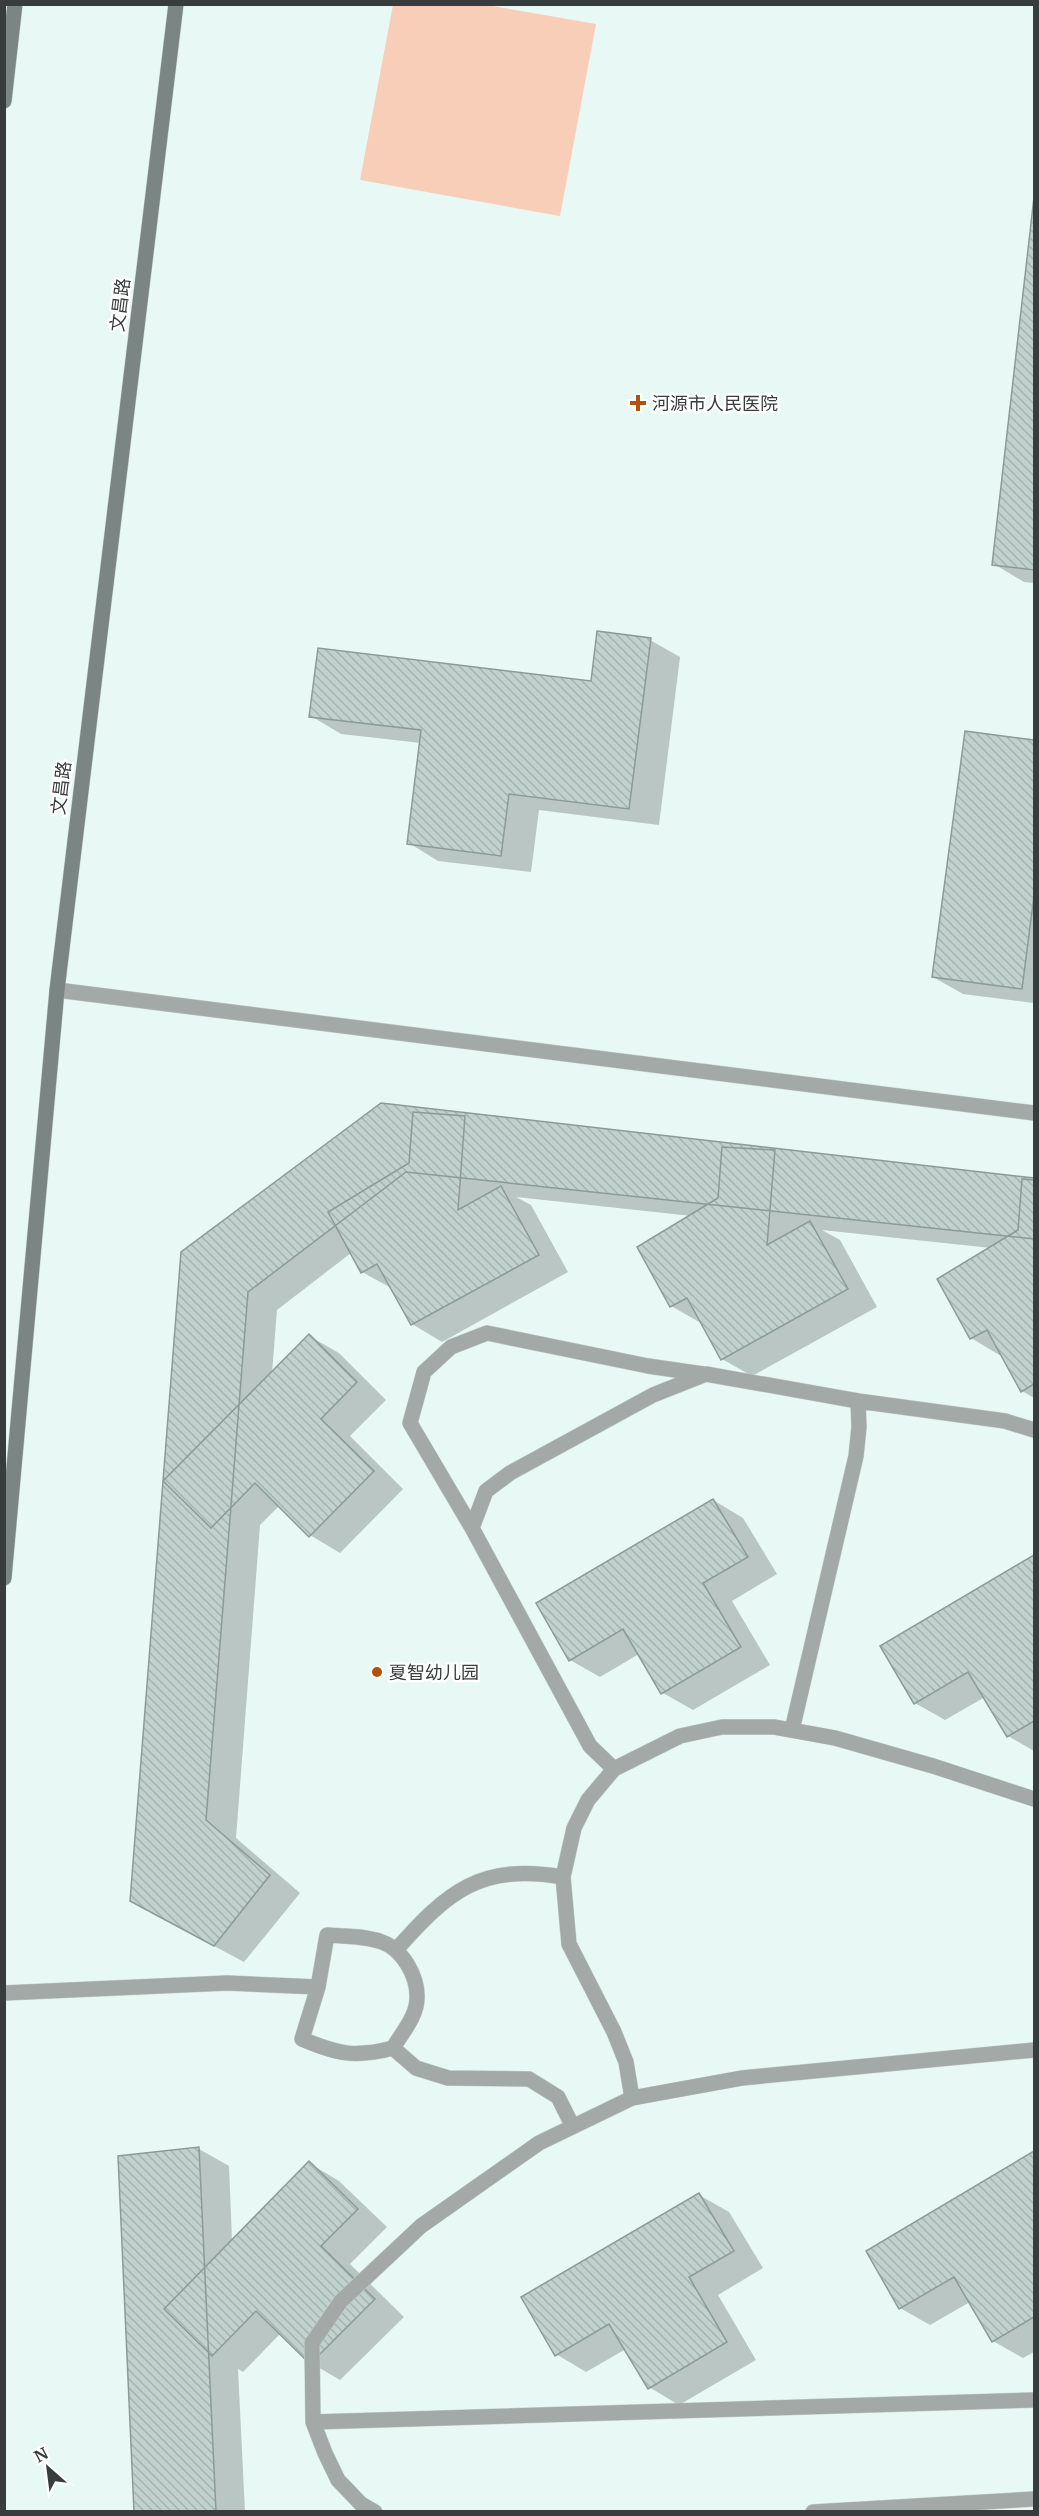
<svg xmlns="http://www.w3.org/2000/svg" width="1039" height="2516" font-family="Merriweather,'Noto Sans SC',serif">
<style>
.pitch{fill:#f9ceb8}
.shadow{fill:#0003}
.building{fill:url(#building-back-hatch);stroke:#8b9b97;stroke-width:1.5}
.lines{fill:none;stroke-linecap:round;stroke-linejoin:round}
.lane-casing{stroke:#c5d3cf;stroke-width:16}
.street-casing{stroke:#c5d3cf;stroke-width:16}
.secondary-casing{stroke:#c5d3cf;stroke-width:16}
.lane{stroke:#a2a9a7;stroke-width:15}
.street{stroke:#a2a9a7;stroke-width:15}
.secondary{stroke:#7b8583;stroke-width:15}
.poi-dot{fill:#b1510b;stroke:#fff;stroke-width:2}
.labels{text-anchor:middle;dominant-baseline:central;stroke-width:5;stroke-linejoin:round;paint-order:stroke}
.street-label{font-size:18px;fill:#373d3c;stroke:#fff}
.poi-label{font-size:18px;fill:#373d3c;stroke:#fff;text-anchor:start}
</style>
<defs>
<pattern id="building-back-hatch" width="6" height="6" patternUnits="userSpaceOnUse" patternTransform="scale(1.5)"><rect width="6" height="6" fill="#c1d1cd"/><path d="M-1 5l2 2M0 0l6 6M5-1l2 2" fill="none" stroke="#a6b4b1"/></pattern>
</defs>
<rect width="100%" height="100%" fill="#e8f8f4"/>
<path class="pitch" d="M393,5H487L596,24L560,216L360,180Z"/>
<path class="shadow" d="M1034,210V583L1024,582L994,564Z
M650,640L680,657L659,825L539,810L531,872L438,861L409,843L421,743L341,734L311,716L592,683Z
M966,733L1034,742V1003L963,994L933,977Z
M382,1104L1034,1179V1398L1022,1391L1001,1356L971,1338L939,1279L991,1248L822,1230L840,1240L877,1307L752,1376L722,1359L701,1323L671,1306L692,1216L516,1197L531,1205L568,1272L442,1342L412,1324L393,1289L362,1272L351,1253L277,1310L272,1373L309,1336L339,1353L386,1400L350,1436L403,1489L340,1553L310,1535L280,1505L260,1525L236,1838L300,1893L244,1962L162,1918L183,1253Z
M713,1500L743,1518L777,1574L732,1601L770,1665L693,1710L663,1693L639,1654L600,1677L570,1660Z
M1034,1557V1751L1008,1736L985,1697L945,1720L915,1703L882,1647Z
M199,2149L229,2166L232,2241L309,2163L339,2181L387,2227L350,2264L404,2317L340,2380L311,2363L281,2333L243,2372L238,2369L245,2512H136Z
M1034,2153V2352L1023,2358L993,2341L970,2302L930,2325L900,2308L868,2251Z
M699,2195L729,2212L763,2268L718,2295L756,2360L679,2405L649,2387L626,2349L586,2372L556,2354Z"/>
<path class="building" d="M1034,197V570L992,565Z
M597,631L651,638L629,809L509,794L501,856L407,844L421,730L309,717L318,648L591,681Z
M965,731L1034,740V896L1022,989L932,977Z
M381,1103L1034,1178V1239L406,1172L248,1292L206,1820L270,1875L214,1946L130,1901L181,1252Z
M413,1112L465,1116L458,1210L501,1186L539,1255L411,1325L377,1264L361,1273L328,1212L409,1163Z
M722,1147L775,1150L767,1245L810,1221L848,1289L721,1360L687,1298L670,1307L637,1247L718,1198Z
M1022,1179L1034,1180V1384L1021,1392L987,1330L970,1339L937,1279L1018,1230Z
M309,1334L357,1382L321,1419L374,1471L309,1537L255,1483L211,1528L163,1481Z
M713,1499L748,1557L703,1583L741,1647L661,1694L623,1629L569,1661L536,1603Z
M1034,1555V1721L1007,1737L968,1672L914,1704L880,1646Z
M199,2147L216,2512H134L118,2156Z
M1034,2151V2317L992,2342L954,2277L899,2309L866,2251Z
M309,2161L358,2209L321,2246L375,2299L310,2364L256,2311L212,2356L164,2309Z
M699,2193L734,2251L689,2277L727,2342L648,2389L609,2324L555,2356L521,2297Z"/>
<g class="lines">
<g class="lane-casing">
<path id="lane" d="M57,990L1034,1113"/>
</g>
<g class="street-casing">
<path id="street" d="M858,1401L1005,1421L1034,1430
M472,1528L410,1423L424,1372L451,1347L487,1333L648,1366L703,1374
M614,1769L590,1746L472,1528L486,1491L510,1473L653,1395L706,1374L858,1401L859,1427L856,1456L792,1730
M327,1935C345,1936 365,1936 382,1942C402,1949 418,1976 417,1998C417,2016 402,2033 393,2048C355,2058 337,2054 302,2039L318,1987Z
M396,1950C448,1891 481,1863 563,1877
M4,1993L227,1983L318,1987
M393,2048L416,2068L448,2078L529,2079L558,2097L572,2125
M632,2098L626,2062L614,2032L569,1944L563,1877L574,1828L588,1800L614,1769L680,1736L722,1727H774L835,1738L933,1766L1034,1799
M313,2422L1034,2400
M375,2512L361,2504L338,2480L325,2453L313,2422L312,2343L341,2301L421,2226L539,2143L632,2098L742,2078L1034,2050
M813,2512L1034,2499"/>
</g>
<g class="secondary-casing">
<path id="secondary" d="M4,101L15,4
M4,1578L57,990L176,4"/>
</g>
<use href="#lane" class="lane"/>
<use href="#street" class="street"/>
<use href="#secondary" class="secondary"/>
</g>
<g class="poi-dot">
<path d="M635 394h6v6h6v6h-6v6h-6v-6h-6v-6h6z"/>
<circle cx="377" cy="1672" r="6"/>
</g>
<g class="labels">
<g class="street-label">
<text transform="translate(120 305) rotate(-83)">文昌路</text>
<text transform="translate(61 788) rotate(-83)">文昌路</text>
</g>
<g class="poi-label">
<text x="652" y="403">河源市人民医院</text>
<text x="389" y="1672">夏智幼儿园</text>
</g>
</g>
<rect width="1039" height="2516" fill="none" stroke="#373d3c" stroke-width="12"/>
<g transform="translate(48 2468) rotate(332)" stroke="#ffffff" stroke-width="4.5" paint-order="stroke">
<path d="M0-4.5L10 22L0 15L-10 22Z" fill="#373d3c"/>
<text y="-9" font-size="16" font-weight="bold" text-anchor="middle" fill="#373d3c">N</text>
</g>
</svg>
